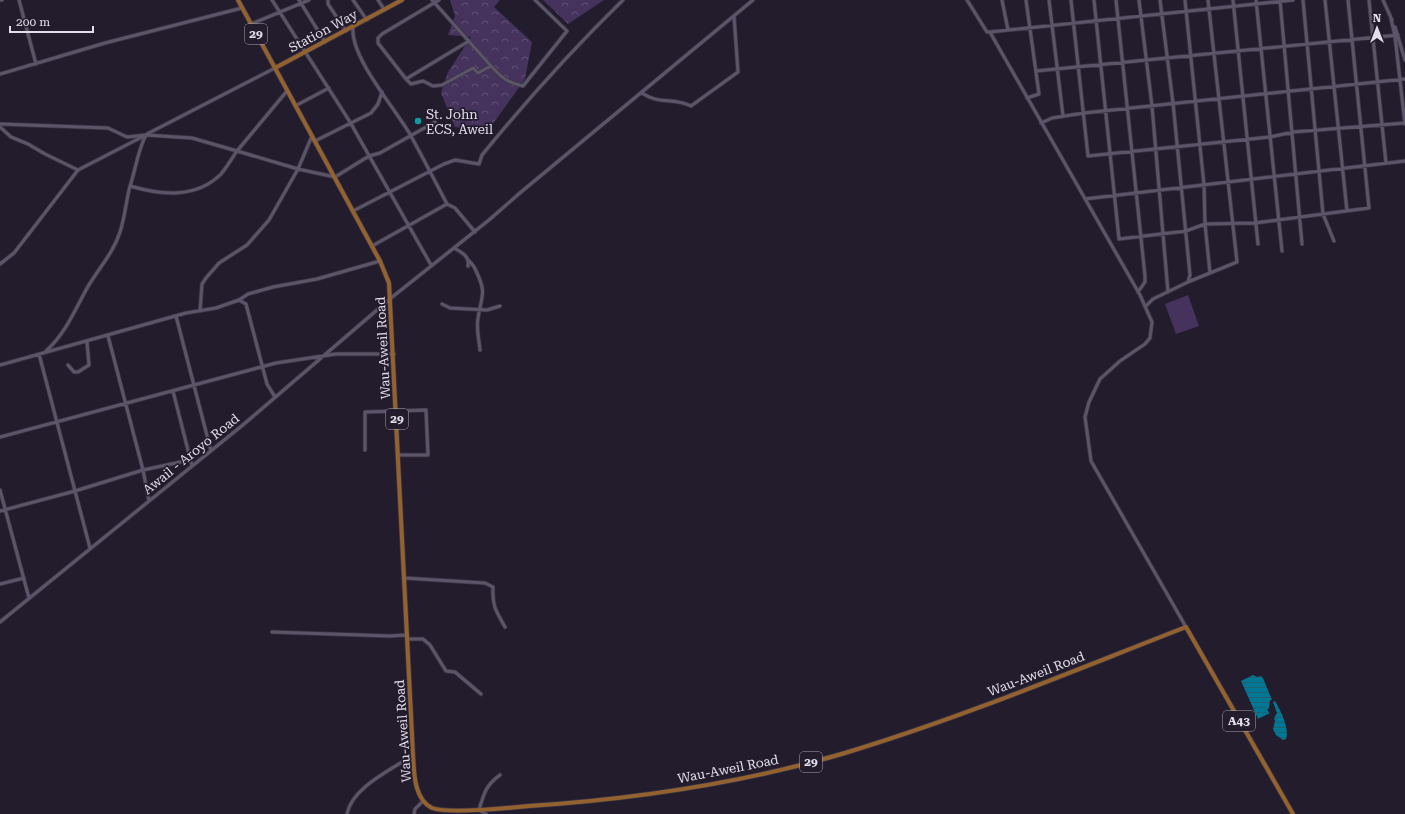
<svg xmlns="http://www.w3.org/2000/svg" width="1405" height="814" font-family="'Roboto Serif',serif">
<style>
.green{fill:#45335d}
.forest{fill:url(#forest-crowns)}
.water{fill:url(#water-rules)}
.lines{fill:none;stroke-linecap:round;stroke-linejoin:round}
.minor-casing{stroke:#3b3644;stroke-width:4.5}
.major-casing{stroke:#3b3644;stroke-width:5.5}
.minor{stroke:#5c5468;stroke-width:3}
.major{stroke:#94622e;stroke-width:4}
.culture-dot{fill:#0f9aa8;stroke:#231c2d;stroke-width:1.5}
.labels{text-anchor:middle;dominant-baseline:central;stroke-width:3.5;stroke-linejoin:round;paint-order:stroke}
.shield{fill:#231c2d;stroke:#a9a4b1;stroke-width:1}
.shield-label{font-size:12px;font-weight:bold;fill:#e3deea}
.street-label{font-size:13px;fill:#e3deea;stroke:#231c2d}
.poi-label{font-size:13px;fill:#e3deea;stroke:#231c2d;text-anchor:start}
</style>
<defs>
<pattern id="forest-crowns" width="20" height="18" patternUnits="userSpaceOnUse"><rect width="20" height="18" fill="#45335d"/><path d="M2 6a3 3 0 1 1 6 0M12 15a3 3 0 1 1 6 0" fill="none" stroke="#605074"/></pattern>
<pattern id="water-rules" width="6" height="5" patternUnits="userSpaceOnUse"><rect width="6" height="5" fill="#007895"/><path d="M0 2.5h6" fill="none" stroke="#1f6071"/></pattern>
</defs>
<rect width="100%" height="100%" fill="#231c2d"/>
<path class="green" d="M1188,295L1199,326L1176,334L1165,304Z"/>
<path class="forest" d="M450,0H500L494,7L532,42L525,79L487,132L455,127L441,93L448,72L471,37L448,35L455,16Z
M543,0H604L568,24Z"/>
<path class="water" d="M1253,675L1257,677L1261,676L1263,678L1272,700H1270L1269,708L1267,710L1270,713L1258,719L1241,681Z
M1275,701C1280,709 1290,729 1286,739L1283,740L1276,735L1273,729L1275,721L1274,718L1277,713L1273,702Z"/>
<g class="lines">
<g class="minor-casing">
<path id="minor" d="M0,0H2
M19,0L36,64
M272,0L350,122L431,265
M299,0L325,42
M328,0V4L346,31
M353,0L367,20
M378,0L384,9
M432,0L491,66
M439,0L382,34L378,38V43L406,79L469,41
M967,0L987,32H990L995,41L1140,295L1152,322L1150,338L1145,344L1120,361L1100,379L1089,402L1085,417L1091,461L1186,627
M1002,0L1008,30
M1026,0L1039,94L1027,98
M1049,0L1063,116
M1071,0L1088,156L1270,137L1293,132L1405,123
M1094,0L1119,239L1186,231L1205,224L1255,223L1369,208L1348,0
M1116,0L1145,276V282L1138,292
M1139,0L1152,106L1168,292
M1185,0L1204,185L1205,224L1210,273
M1233,0L1258,244
M1256,0L1282,251
M1280,0L1302,244
M1303,0L1323,214L1334,241
M1325,0L1347,211
M1369,0L1386,163
M1383,0L1392,20
M1391,19L1395,36L1405,124
M251,24L309,0
M353,27C350,58 396,109 411,136C423,158 435,181 447,204L455,208L475,232
M1395,27L1405,60
M990,32L1293,0
M1036,71L1398,35
M0,74L105,43L242,8
M406,79L411,84L423,81L433,86L442,85L473,68L478,73L491,66C501,77 508,83 523,86L567,31L535,0
M642,93C659,105 673,97 691,106L738,72L734,16
M295,106L329,88
M1041,123L1052,118L1084,113L1405,79
M0,124L108,128L127,137L146,135L192,138L237,151L287,91
M0,127L11,137L28,144L45,154L78,170L142,137
M147,134L275,68
M146,135C137,152 136,169 130,186C161,195 196,199 221,174C227,167 232,158 237,151L298,169L312,136
M315,141L371,113L378,104L382,92
M1085,199L1405,161
M353,211L444,164L455,160L479,164L482,155C526,101 573,49 623,0
M372,246L447,204
M454,248C461,252 470,256 468,266
M468,260C473,264 475,268 477,273C487,294 481,297 478,318C476,330 479,339 480,350
M0,264L14,253L78,170
M1188,282L1237,262L1208,0
M239,300L246,304L267,384L275,397
M442,304L450,308L487,310L500,306
M1146,306L1153,299L1188,282L1190,275L1173,103L1160,0
M200,311L202,284L206,278L219,263L247,245L269,220L298,169L335,177L369,156L380,153L435,122
M176,316L211,451
M108,336L143,470L149,501
M46,351C65,334 74,312 86,290C97,270 113,254 120,232C125,217 126,201 130,186
M39,354L90,548
M0,365L186,313L216,308L239,300L248,294L273,287L317,279L380,261
M68,365L74,372H78L89,365L87,342
M173,391L192,466
M0,437L276,363L336,354H394
M365,450V412L426,410L428,455H399
M0,490L29,598
M0,511L75,491L143,470L190,460
M404,578L485,583L493,587C492,606 496,611 505,627
M0,584L24,578
M0,622L244,424L391,298L489,220L521,192L753,0
M272,632L390,636L407,635
M407,639H423L430,645L446,671L455,672L481,694
M347,814C352,787 393,769 413,755
M414,814L415,809L423,801
M486,814L479,810C484,793 486,785 500,775"/>
</g>
<g class="major-casing">
<path id="major" d="M238,0L380,261L389,283L413,755C414,773 414,799 432,808C448,814 509,808 529,806C635,799 743,783 845,753C961,718 1073,671 1186,627L1293,814
M275,68L402,0"/>
</g>
<use href="#minor" class="minor"/>
<use href="#major" class="major"/>
</g>
<circle class="culture-dot" cx="418" cy="121" r="4"/>
<g class="labels">
<g class="shield">
<rect x="245" y="24" width="22" height="20" rx="3"/>
<rect x="386" y="409" width="22" height="20" rx="3"/>
<rect x="1223" y="711" width="32" height="20" rx="3"/>
<rect x="800" y="752" width="22" height="20" rx="3"/>
</g>
<g class="shield-label">
<text x="256" y="34">29</text>
<text x="397" y="419">29</text>
<text x="1239" y="721">A43</text>
<text x="811" y="762">29</text>
</g>
<g class="street-label">
<text transform="translate(323 31) rotate(-28)">Station Way</text>
<text transform="translate(383 348) rotate(-93)">Wau-Aweil Road</text>
<text transform="translate(191 454) rotate(-39)">Awail - Aroyo Road</text>
<text transform="translate(1036 674) rotate(-21)">Wau-Aweil Road</text>
<text transform="translate(403 731) rotate(-94)">Wau-Aweil Road</text>
<text transform="translate(728 769) rotate(-11)">Wau-Aweil Road</text>
</g>
<g class="poi-label">
<text x="426" y="114">St. John<tspan x="426" dy="15">ECS, Aweil</tspan></text>
</g>
</g>
<g transform="translate(1377 28)" stroke="#231c2d" stroke-width="3" paint-order="stroke">
<path d="M0-3L7 15L0 10L-7 15Z" fill="#e3deea"/>
<text y="-6" font-size="11" font-weight="bold" text-anchor="middle" fill="#e3deea">N</text>
</g>
<path d="M10 26v6h83v-6" fill="none" stroke="#e3deea" stroke-width="2"/>
<text x="16" y="26" font-size="12" fill="#e3deea" stroke="#231c2d" stroke-width="3" paint-order="stroke">200 m</text>
</svg>
